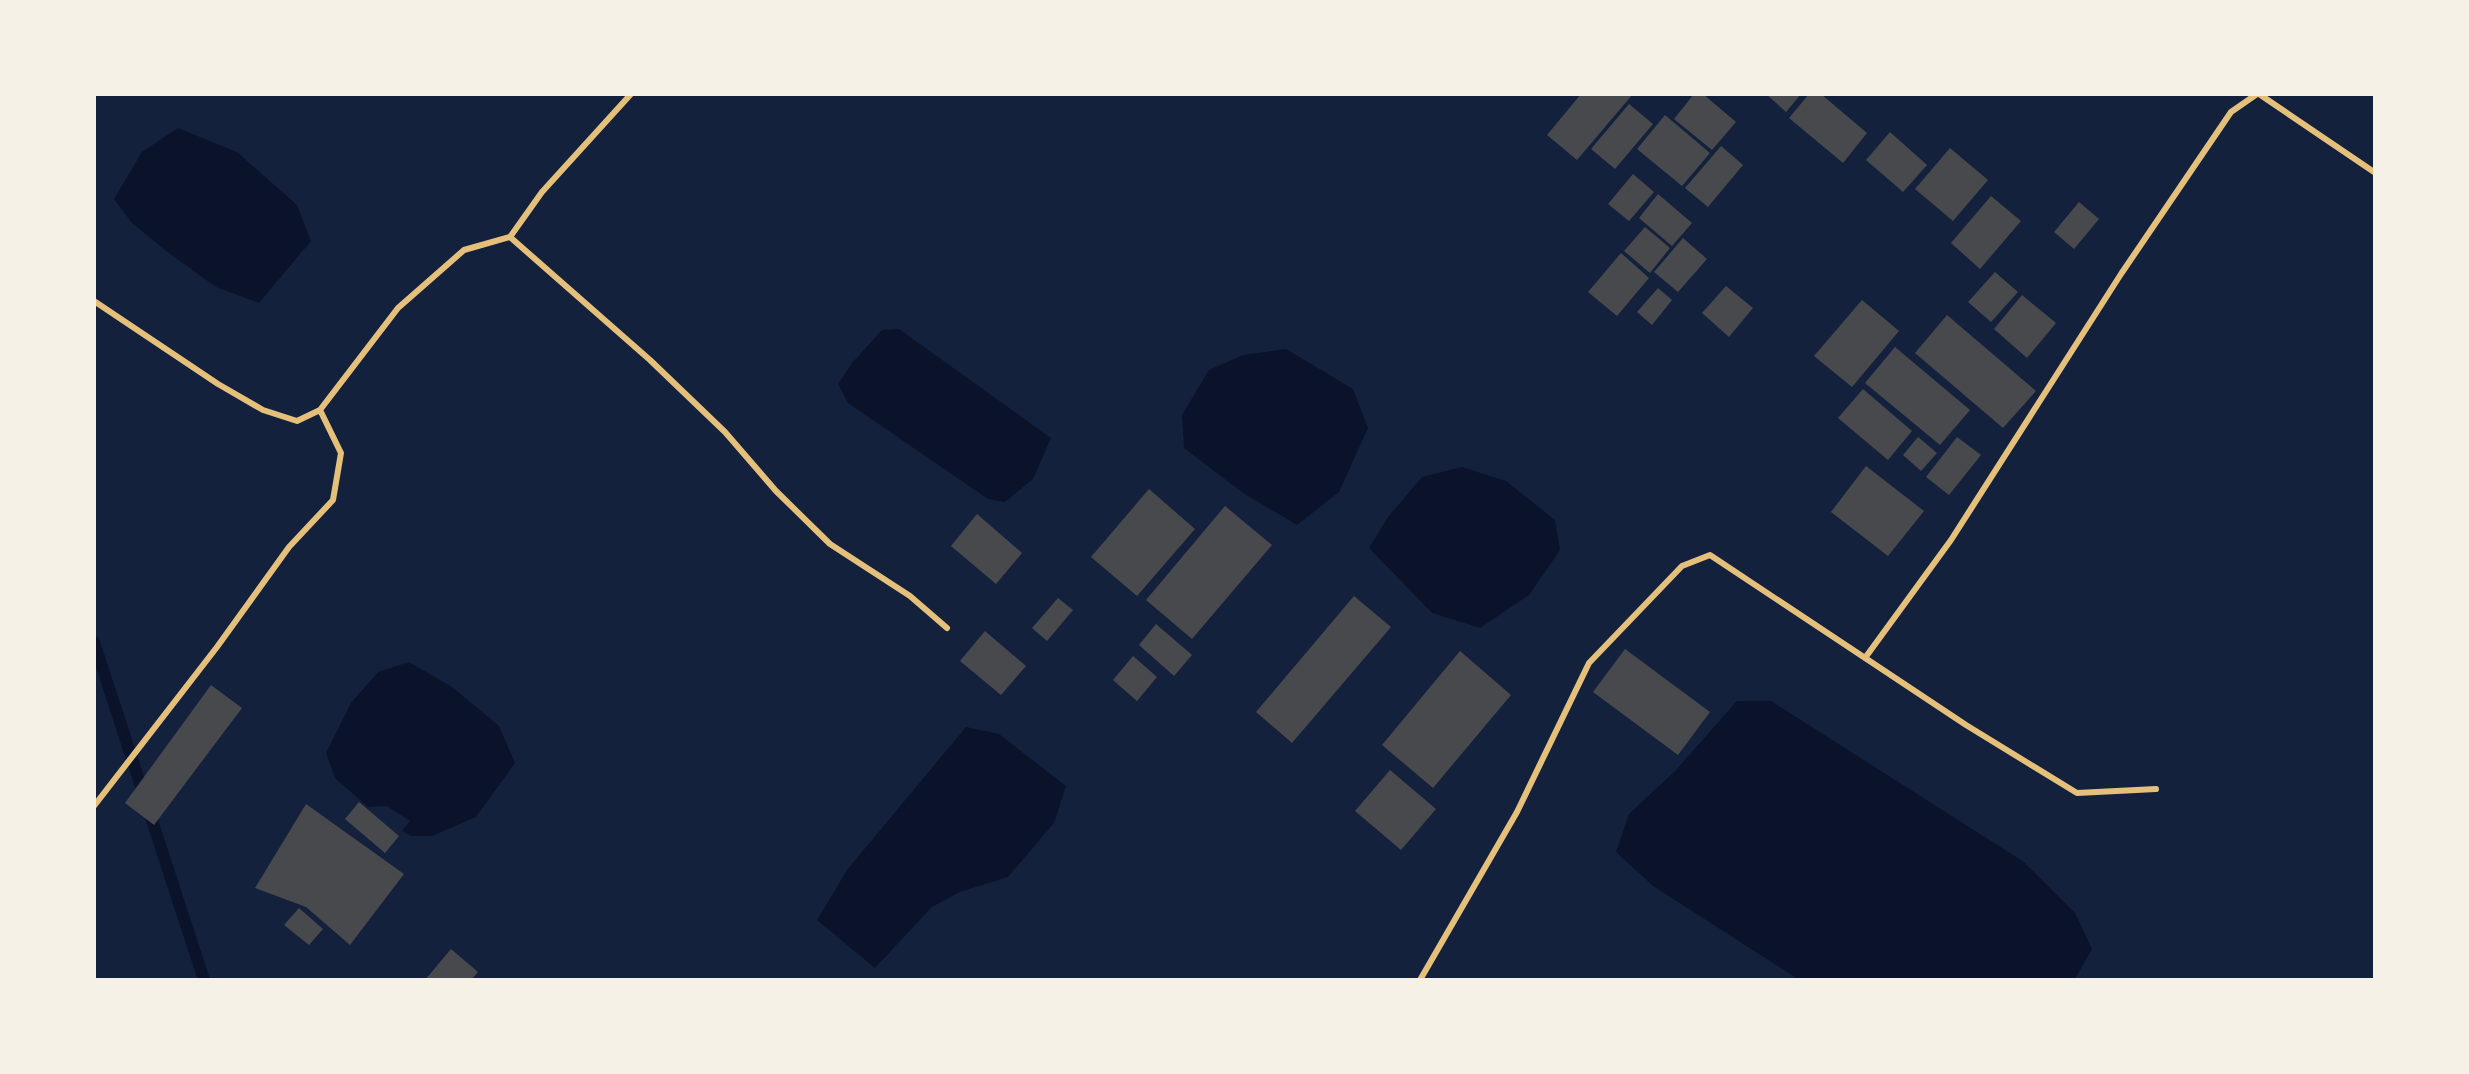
<svg xmlns="http://www.w3.org/2000/svg" width="2469" height="1074" font-family="'Public Sans',sans-serif">
<style>
.water{fill:#0b132b}
.lines{fill:none;stroke-linecap:round;stroke-linejoin:round}
.stream{stroke:#0b132b;stroke-width:12}
.building{fill:#48494c}
.minor{stroke:#e5c07b;stroke-width:6}
</style>
<rect width="100%" height="100%" fill="#14213d"/>
<path class="water" d="M178,128L237,152L297,205L311,241L259,303L216,287L166,251L132,223L114,199L142,152Z
M899,329L1051,438L1033,479L1005,502L988,499L848,403L838,384L853,362L882,330Z
M1286,349L1353,389L1368,428L1339,492L1297,525L1243,493L1184,448L1182,415L1209,370L1243,355Z
M1462,467L1506,481L1555,520L1560,550L1529,595L1480,628L1432,613L1369,548L1388,517L1422,477Z
M409,662L452,687L499,726L515,763L476,817L432,836H411L402,831L410,821L387,806L368,807L335,778L326,753L351,703L378,672Z
M1737,701H1771L2024,862L2075,913L2092,949L2075,979H1798L1653,886L1616,852L1629,814L1675,771Z
M966,727L999,734L1066,786L1054,823L1008,877L960,892L932,907L875,968L817,920L847,870Z"/>
<g class="lines">
<path class="stream" d="M94,642L204,980"/>
</g>
<path class="building" d="M1581,94H1633L1577,160L1547,135Z
M1694,94H1703L1736,122L1712,150L1674,119Z
M1766,94H1801L1786,112Z
M1809,94H1821L1867,133L1843,163L1789,118Z
M1629,104L1653,124L1615,169L1591,149Z
M1665,115L1710,153L1682,186L1637,149Z
M1890,132L1927,165L1903,192L1866,160Z
M1721,146L1743,165L1708,207L1685,188Z
M1950,148L1988,180L1953,221L1915,189Z
M1633,174L1654,192L1629,221L1608,204Z
M1658,194L1692,223L1672,246L1639,218Z
M1991,196L2021,221L1980,269L1951,243Z
M2079,202L2099,219L2074,249L2054,232Z
M1645,227L1670,248L1650,273L1624,251Z
M1683,238L1707,259L1678,292L1654,272Z
M1621,253L1649,278L1617,316L1588,292Z
M1995,272L2018,292L1991,322L1968,302Z
M1726,286L1753,308L1729,337L1702,313Z
M1658,288L1672,300L1652,325L1637,312Z
M2022,295L2056,323L2027,358L1994,329Z
M1862,300L1899,331L1852,387L1814,356Z
M1947,315L2036,391L2003,428L1915,353Z
M1895,347L1970,410L1940,445L1865,383Z
M1863,389L1912,431L1888,460L1838,418Z
M1918,437L1937,453L1921,471L1903,455Z
M1957,437L1981,455L1949,495L1926,477Z
M1866,466L1924,511L1888,556L1831,512Z
M1149,489L1195,529L1137,596L1091,557Z
M1225,506L1272,545L1192,639L1146,600Z
M977,514L1022,553L996,584L951,546Z
M1354,596L1391,627L1292,743L1256,712Z
M1058,598L1073,610L1047,641L1032,628Z
M1156,624L1192,655L1174,676L1139,645Z
M985,631L1026,666L1001,695L960,661Z
M1625,649L1710,712L1678,755L1593,692Z
M1460,651L1511,695L1433,788L1382,745Z
M1133,656L1157,677L1137,701L1113,680Z
M211,685L242,708L154,825L125,803Z
M1390,770L1436,809L1401,850L1355,811Z
M359,802L399,836L385,853L345,819Z
M306,804L404,874L350,945L306,907L255,888Z
M299,908L323,929L309,945L284,925Z
M451,949L478,972L471,980H425Z"/>
<g class="lines">
<path class="minor" d="M2259,94L2374,172
M510,237L542,192L631,94
M94,301L218,384L263,410L297,421L320,410
M1865,658L1951,540L2121,274L2231,112L2257,94
M94,806L217,647L289,547L333,500L341,453L320,410L398,308L464,250L510,237L650,360L725,432L776,491L830,544L910,596L947,628
M1420,980L1517,812L1589,663L1682,566L1710,555L1966,725L2077,793L2156,789"/>
</g>
<rect width="2469" height="1074" fill="none" stroke="#f6f1e7" stroke-width="192"/>
</svg>
